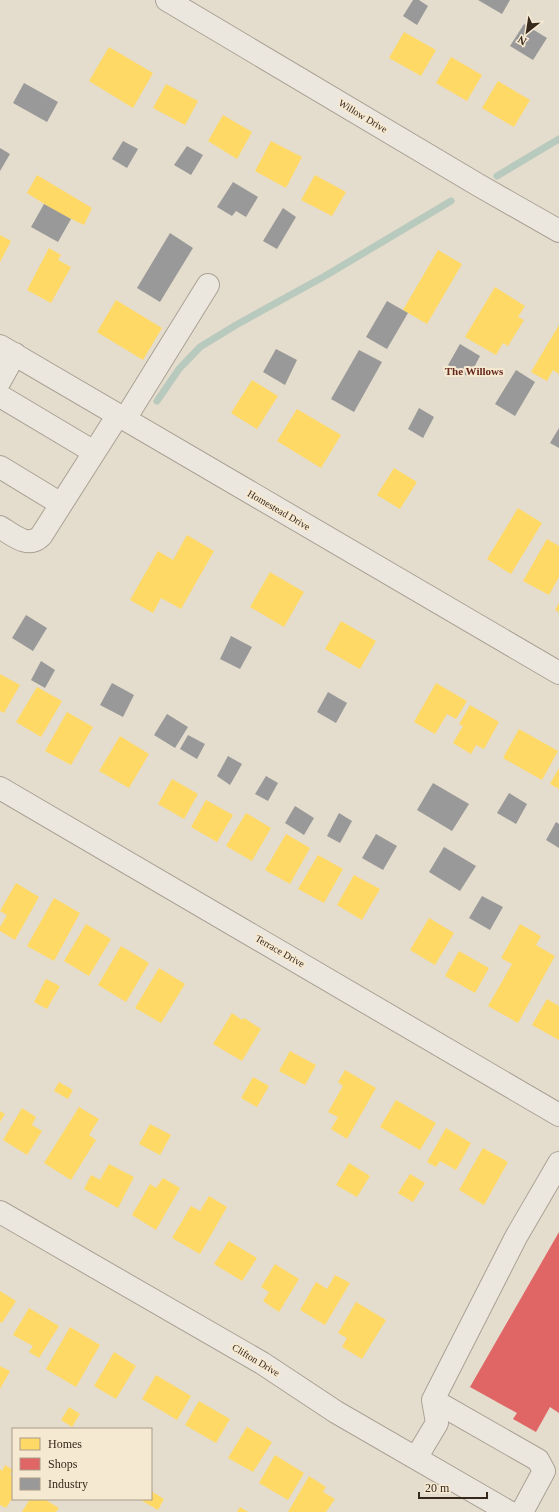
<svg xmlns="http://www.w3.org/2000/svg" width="559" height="1512" font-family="Georgia,serif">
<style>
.homes{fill:#ffd966}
.shops{fill:#e06666}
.industry{fill:#999}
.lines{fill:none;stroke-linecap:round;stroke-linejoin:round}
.stream{stroke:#b8c9bd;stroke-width:7}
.minor-casing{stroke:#a9a195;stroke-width:24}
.minor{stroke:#ece7de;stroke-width:22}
.labels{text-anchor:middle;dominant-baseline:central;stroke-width:4;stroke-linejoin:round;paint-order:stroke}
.street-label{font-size:10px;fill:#38291d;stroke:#f6e9d2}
.neighbourhood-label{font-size:11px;font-weight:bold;fill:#65281c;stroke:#f6e9d2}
</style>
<rect width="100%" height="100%" fill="#e4dccc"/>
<path class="homes" d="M404,32L436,50L421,76L389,58Z
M109,47L153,73L133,108L89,81Z
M451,57L482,75L467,101L436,83Z
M498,81L530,100L514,127L482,108Z
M166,84L198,101L185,125L153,108Z
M223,115L252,132L237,159L208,141Z
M271,141L302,157L286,188L255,171Z
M37,175L92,208L84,225L57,212L27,193Z
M315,175L346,192L332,216L301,200Z
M0,235L11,241L0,262Z
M49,248L61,255L58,260L71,267L51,303L27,290Z
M438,250L462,264L427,324L403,310Z
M495,287L525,306L518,317L524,320L508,346L503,343L496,355L465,337Z
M116,300L162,328L143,360L97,332Z
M559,325V374L553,370L547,381L531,372Z
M252,380L278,396L257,429L231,413Z
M297,409L341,435L321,468L277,441Z
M394,468L417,482L400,509L377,495Z
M518,508L542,523L511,574L487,559Z
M187,535L214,551L181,609L161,598L153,613L130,600L158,551L173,560Z
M547,539L559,546V577L549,595L523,581Z
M270,572L304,592L284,627L250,607Z
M559,603V612L555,610Z
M341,621L376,641L360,669L325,649Z
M0,674L20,685L4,713L0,711Z
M436,683L467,701L456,719L447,714L435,734L414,722Z
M37,687L62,701L41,737L16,722Z
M470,705L499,722L484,749L476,745L471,754L453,743L463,726L459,724Z
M67,712L93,727L71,765L45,751Z
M519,729L558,751L542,780L503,758Z
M120,736L149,754L129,788L99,771Z
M559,768V789L550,784Z
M172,779L198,794L184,819L158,804Z
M206,800L233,815L217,842L191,827Z
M246,813L271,828L252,861L226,846Z
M286,834L310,848L290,884L265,870Z
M318,855L343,869L324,903L298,889Z
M354,875L380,889L362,920L337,905Z
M16,883L39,897L15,940L0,931V927L7,915L0,911Z
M54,898L80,913L54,961L27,946Z
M429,918L454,933L435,965L410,950Z
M86,924L111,939L89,976L64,961Z
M520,924L541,936L536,945L555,956L518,1023L488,1006L512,964L501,958Z
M121,946L149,963L126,1002L98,985Z
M459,951L489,968L475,993L445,976Z
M159,968L185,984L161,1023L135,1008Z
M46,979L60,986L47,1009L34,1002Z
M547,999L559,1006V1040L532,1025Z
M232,1013L242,1020L244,1018L261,1029L242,1061L213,1044Z
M290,1051L316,1065L305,1085L279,1071Z
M345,1070L376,1088L347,1139L331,1129L338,1117L328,1112L343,1086L338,1082Z
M253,1077L269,1086L257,1107L241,1098Z
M59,1082L73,1090L68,1099L54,1091Z
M396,1100L436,1123L420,1150L380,1127Z
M79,1107L99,1119L89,1135L96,1140L71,1180L44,1163Z
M22,1108L36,1117L32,1125L42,1131L27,1155L3,1140Z
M0,1111L5,1114L0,1122Z
M150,1124L171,1135L160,1155L139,1144Z
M446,1128L471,1143L456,1170L440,1161L436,1167L427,1162Z
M483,1148L508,1162L484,1205L459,1190Z
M349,1163L370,1176L357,1197L336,1185Z
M109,1164L134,1177L118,1208L84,1189L91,1175L100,1180Z
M410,1174L425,1183L413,1202L398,1193Z
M163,1178L180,1188L156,1230L132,1215L150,1184L156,1188Z
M209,1196L227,1207L200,1254L172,1238L191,1206L200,1211Z
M229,1241L257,1258L242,1281L214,1264Z
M275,1264L299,1279L279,1312L263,1301L269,1292L261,1287Z
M335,1275L350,1283L325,1325L300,1310L316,1282L327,1289Z
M0,1291L16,1301L2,1323L0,1322Z
M356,1302L386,1320L362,1359L342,1347L347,1338L338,1333Z
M29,1308L59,1326L39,1358L29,1352L33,1346L13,1335Z
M70,1327L100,1345L76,1387L46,1369Z
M114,1352L136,1366L116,1399L94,1386Z
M0,1366L10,1371L0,1389Z
M156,1375L191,1396L177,1420L142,1399Z
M199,1401L230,1419L216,1443L185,1425Z
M69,1407L80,1414L72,1427L61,1420Z
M247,1427L272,1442L253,1472L228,1458Z
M275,1455L304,1473L288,1500L259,1483Z
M5,1465L13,1470L10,1475L13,1476V1497L6,1508L0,1505V1469L2,1471Z
M309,1476L326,1487L323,1492L335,1499L326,1512H288Z
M151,1491L164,1499L158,1510L139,1499H151Z
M30,1499H44L59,1508L56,1512H22Z
M240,1507L248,1512H237Z"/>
<path class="shops" d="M559,1232V1413L550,1407L536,1432L513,1419L517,1413L470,1387Z"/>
<path class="industry" d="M413,0H419L428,6L417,25L403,16Z
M478,0H510L502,14Z
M524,24L547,38L533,60L510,46Z
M24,83L58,102L47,122L13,103Z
M123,141L138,149L127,168L112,159Z
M187,146L203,155L191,175L174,165Z
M0,148L10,154L0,171Z
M233,182L258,197L246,217L236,211L232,216L217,207Z
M44,204L71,219L58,242L31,227Z
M283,208L296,217L277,249L263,241Z
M170,233L193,248L160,302L137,288Z
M387,301L408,313L387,349L366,337Z
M460,344L480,356L469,377L448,365Z
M276,349L297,360L285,385L263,372Z
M359,350L382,362L354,412L331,399Z
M516,370L535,382L515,416L495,404Z
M419,408L434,417L423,438L408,429Z
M559,428V448L550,443Z
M26,615L47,628L33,651L12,638Z
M231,636L252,647L240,669L220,659Z
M41,661L55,670L45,688L31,680Z
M112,683L134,695L123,717L100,705Z
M328,692L347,703L336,723L317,712Z
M167,714L188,727L175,748L154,735Z
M188,735L205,744L197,759L180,749Z
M228,756L242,764L230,785L217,776Z
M266,776L278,783L268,801L255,794Z
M433,783L469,804L452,831L417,810Z
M509,793L527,804L516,824L497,813Z
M295,806L314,818L304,835L285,823Z
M339,813L352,821L340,843L327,836Z
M556,822L559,824V848L546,840Z
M376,834L397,846L383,870L362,858Z
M444,847L476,866L460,891L429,872Z
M482,896L503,907L490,930L469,918Z"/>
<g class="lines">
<path class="stream" d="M497,176L559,139
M157,401L179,369L200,347L236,325L325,276L451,201"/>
<g class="minor-casing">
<path id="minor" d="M167,0L480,186L559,231
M0,346L559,673
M0,381L15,354
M0,396L94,452
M125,419L208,285
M0,467L61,504
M0,527C13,535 28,549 41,536L118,415
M0,788L559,1115
M0,1212L262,1363L336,1412L509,1512
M433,1400L538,1460L544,1471L522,1512
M416,1458L437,1423L433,1400L516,1237L559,1163"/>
</g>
<use href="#minor" class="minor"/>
</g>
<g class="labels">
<g class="street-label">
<text transform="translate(363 116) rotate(31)">Willow Drive</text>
<text transform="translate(279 510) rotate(30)">Homestead Drive</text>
<text transform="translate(280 951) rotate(30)">Terrace Drive</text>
<text transform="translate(256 1360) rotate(31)">Clifton Drive</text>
</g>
<g class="neighbourhood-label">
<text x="474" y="371">The Willows</text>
</g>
</g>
<rect x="12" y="1428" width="140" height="72" fill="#f6e9d2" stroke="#aa9c8a"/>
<rect x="20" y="1438" width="20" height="12" fill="#ffd966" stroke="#aa9c8a"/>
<text x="48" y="1448" font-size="12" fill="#38291d">Homes</text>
<rect x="20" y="1458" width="20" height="12" fill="#e06666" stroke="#aa9c8a"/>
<text x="48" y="1468" font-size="12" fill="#38291d">Shops</text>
<rect x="20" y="1478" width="20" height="12" fill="#999999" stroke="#aa9c8a"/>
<text x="48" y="1488" font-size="12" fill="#38291d">Industry</text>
<g transform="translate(527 32) rotate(210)" stroke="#f6e9d2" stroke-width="3" paint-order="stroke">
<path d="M0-3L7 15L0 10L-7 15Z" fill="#38291d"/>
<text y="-6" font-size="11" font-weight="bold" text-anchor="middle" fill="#38291d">N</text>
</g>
<path d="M419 1492v6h68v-6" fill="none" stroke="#38291d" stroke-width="2"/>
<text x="425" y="1492" font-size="12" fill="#38291d" stroke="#f6e9d2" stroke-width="3" paint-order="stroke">20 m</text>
</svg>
